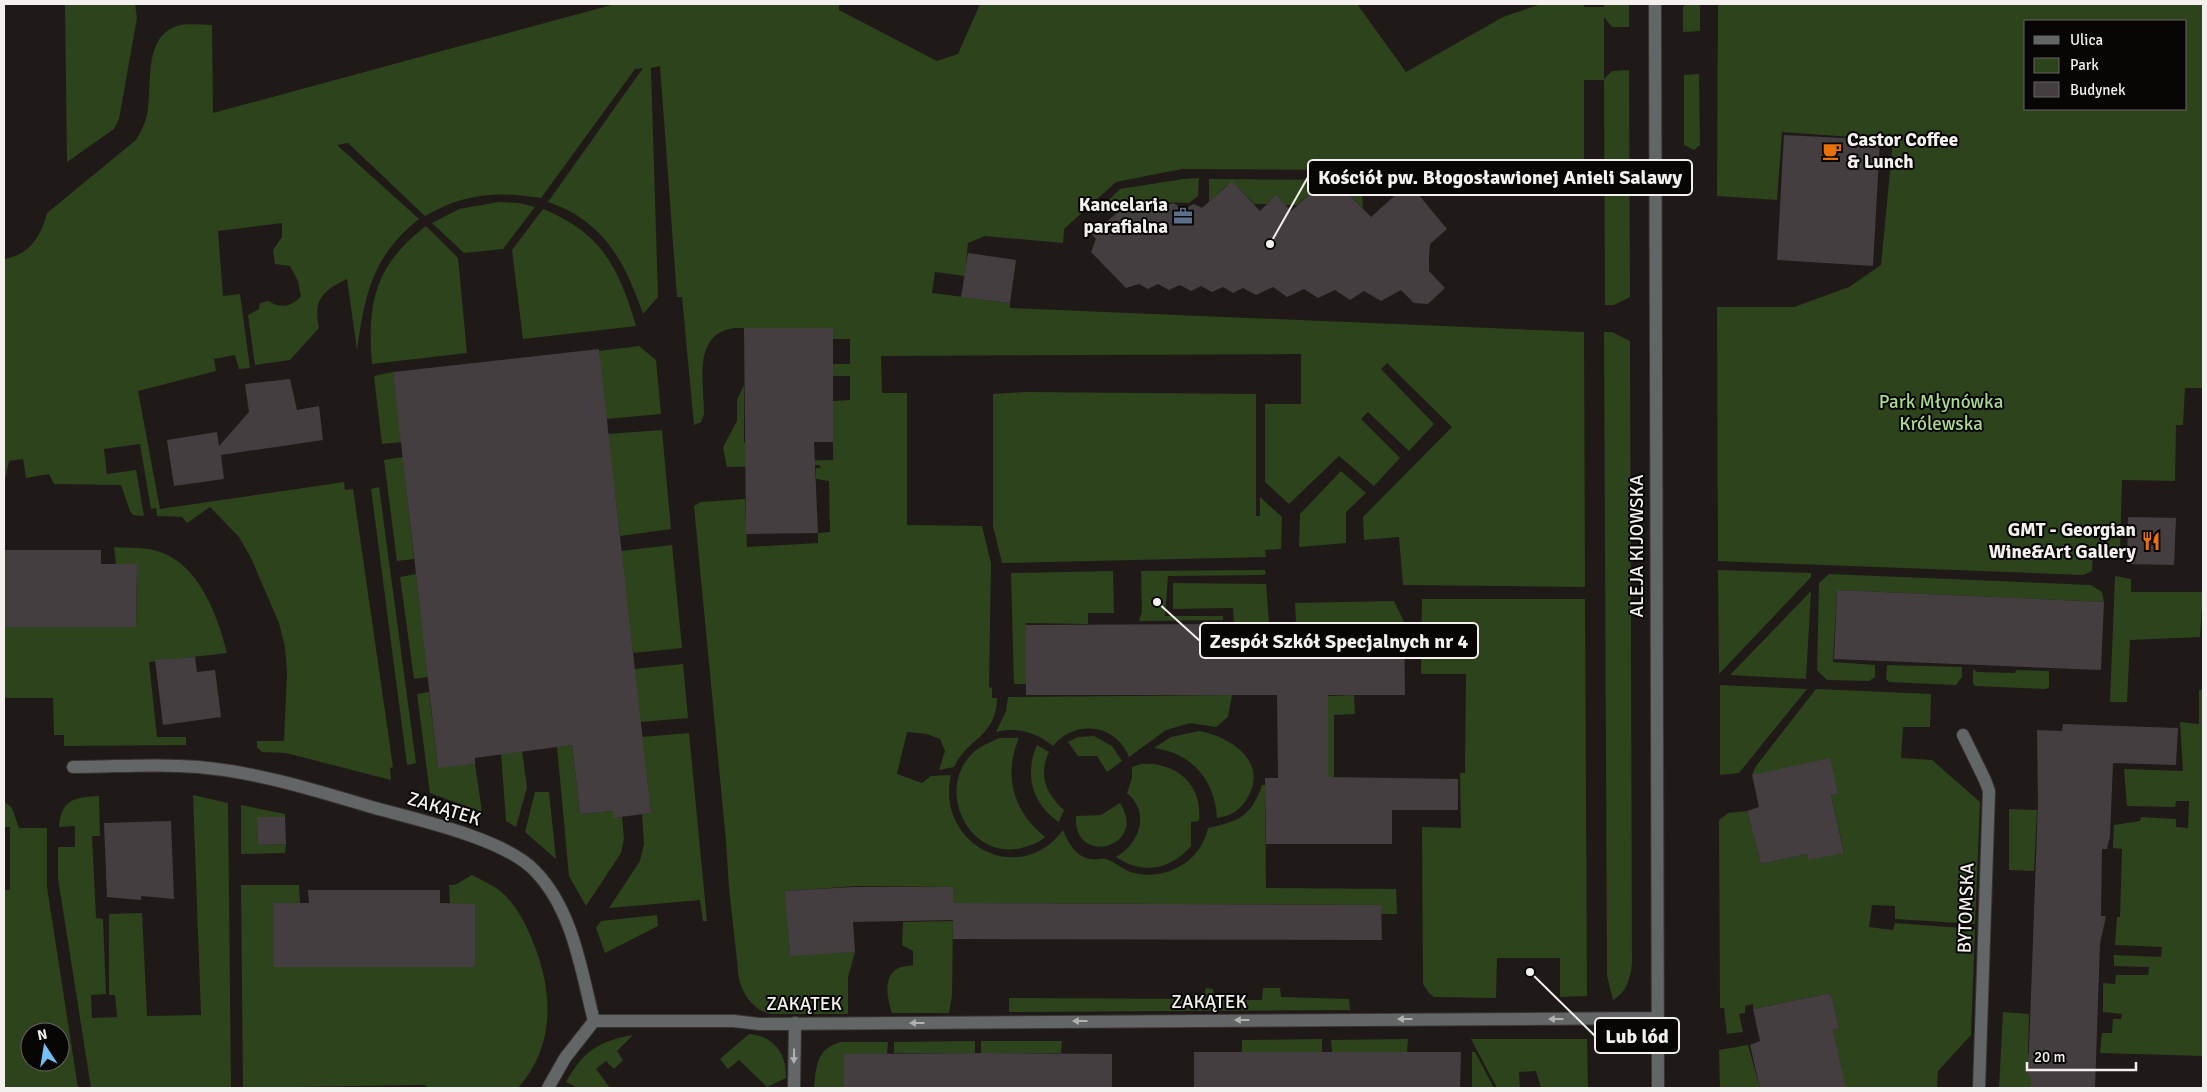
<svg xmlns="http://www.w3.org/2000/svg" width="2207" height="1092" font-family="Signika,sans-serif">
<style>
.green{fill:#2c431c;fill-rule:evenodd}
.building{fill:#443e41}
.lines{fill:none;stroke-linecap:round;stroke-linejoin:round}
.minor-casing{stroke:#393432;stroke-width:14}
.minor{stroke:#626667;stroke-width:12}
.oneway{fill:#b2b2b1}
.labels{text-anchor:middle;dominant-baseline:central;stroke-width:4;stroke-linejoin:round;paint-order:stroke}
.poi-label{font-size:19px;font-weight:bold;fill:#f4f0ee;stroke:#070605;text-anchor:end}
.park-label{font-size:19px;fill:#aad98f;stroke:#070605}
.street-label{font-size:19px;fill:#f4f0ee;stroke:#070605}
.leader{fill:none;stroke:#f4f0ee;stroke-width:2}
.callout-dot{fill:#f4f0ee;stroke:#070605;stroke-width:2}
.callout{fill:#070605;stroke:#f4f0ee;stroke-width:2}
.callout-label{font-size:20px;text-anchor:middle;font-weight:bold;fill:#f4f0ee}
</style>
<rect width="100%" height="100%" fill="#1f1a18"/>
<path class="green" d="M65,4H135L137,18L119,119L114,129L67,162Z
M615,4H839V10L937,61L958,54L980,4H1357L1406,72L1503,17L1541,4H1584V7H1604V4H1629V27H1612L1604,17V79L1612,71L1629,70L1630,297L1614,305H1605L1604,80H1584V170L1404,167L1403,170L1182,169L1116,182L1064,229L1063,243L985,236L968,243L965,276L935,272L932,293L1010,303V308L1584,332L1585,587L1403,585L1399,537L1364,540L1363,517L1452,427L1387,363L1381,369L1434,424L1409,451L1368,412L1361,419L1400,458L1374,486L1339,456L1289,504L1265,482V404H1301V354L881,356L882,393H907V525L982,526L991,563L989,687L992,688V698H997C996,738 968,737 954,767L939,770L945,751L940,739L927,734L907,732L897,774L922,783L931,776L951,775C935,844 1020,889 1063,830C1068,843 1076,857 1091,859C1096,860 1102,858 1106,859C1115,862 1123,870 1134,873C1167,881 1201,861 1208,828C1239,821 1251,817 1262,785H1265L1266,888L1396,889L1397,914H1381V905L953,903V887L857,886L786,891L790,955L855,952L848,977V1014H771C754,1011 743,995 739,979L729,888L726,841L694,506L701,502L745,499L747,547L818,543V533L830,532L829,481L816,479V468H821L819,465L727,467L723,447L737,421V400L744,385V442L795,461L833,460V401L850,400V376H833V364H850V339H833V328H735C692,333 704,382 704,414L701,422L694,425L682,297H677L660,66L651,68L658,297L643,314C625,262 604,221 548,202L643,68L635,69L541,198C496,191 465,193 425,216L348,143L337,145L419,219C372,256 365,295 357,350L347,279C322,291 313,300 319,328L290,360L255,365L248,315L259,309L260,303L269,301C280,309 292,307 301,296L298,281L290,266L275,264L273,250L282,237V223L218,231L223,296L240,294L250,368L239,369L235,355L214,359L216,371L138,391L160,509L344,482L345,490L353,489L393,767L390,768L391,780L286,753L262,752L257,747V741H284L287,672L285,647L279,623L251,558L239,537L210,507L187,523L182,517L157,516L156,508L151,509L140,444L104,449L107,474L136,470L144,516L133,515L130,511L121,485L54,484L49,474L26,478L23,459L9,461L4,485V259C29,255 41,237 47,213L136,140C142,130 147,120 148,108C152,82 144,37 177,26C187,23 201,25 212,25L213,113Z
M1689,4H1700V31L1683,32V6Z
M1718,4H2203V388H2185L2183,425H2176L2175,481L2122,480L2120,553H2093L2092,571L2083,575L1718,561L1717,307H1794L1849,287L1881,265L1893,140L1782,132L1777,200L1717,196ZM2026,21H2186V109H2026Z
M1699,74L1700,145L1694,150L1684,145V75Z
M1199,178L1198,196L1189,203L1130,201L1116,213H1096L1120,189L1183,179Z
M1209,179L1361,180L1363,208L1340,185L1321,184L1297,205H1285L1278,198L1274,197L1267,204H1254L1237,186L1227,185L1209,202Z
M499,202L519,203L535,207L503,249L464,253L432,223L459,209Z
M543,209C602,233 619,268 636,326L523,339L512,250Z
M426,226L458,258L467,353L372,364C367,303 375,265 426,226Z
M1604,332H1612L1630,341L1632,962C1631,977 1627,992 1613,1000L1607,976Z
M639,346L656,360L661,414L606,419L599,351Z
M393,372L402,442L382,444L374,376Z
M1025,392L1256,394V516H1260V497L1282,517L1281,549L1265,550L1266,557L1002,563L993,526V394Z
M662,430L671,529L620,536L608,434Z
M403,457L414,559L397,561L384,460Z
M1341,471L1366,493L1346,512V543L1299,547L1300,514Z
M379,487L416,763L407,765L371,489Z
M672,545L682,648L633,653L621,551Z
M114,547C129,548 143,547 157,551C198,562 218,616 227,653L149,662L157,737H186V745L64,746V735H54L53,698H4V627H136L137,564H116Z
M1265,570L1266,574L1262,575L1168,576L1165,616H1223V620L1139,621L1142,612L1141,571Z
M1718,570L1811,573V577L1719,674Z
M1113,571L1114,613H1088V624L1026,623V684H1014L1011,573Z
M416,574L428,677L414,679L400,577Z
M1829,574L2091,585L2102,592L2104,602L1837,590L1833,662L1875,665V677L1869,681L1827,680L1817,670L1819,583Z
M2115,576L2131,579V592H2203L2200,637L2130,640L2127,702H2110Z
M1173,583L1266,584L1269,623L1234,624L1233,608L1173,609Z
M1811,591L1806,679L1730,675Z
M1422,599H1585L1587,996L1560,997V958H1497L1496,998L1434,997L1429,993L1423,984L1422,827L1461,828L1460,773H1465L1466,674H1421Z
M1394,601L1404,622L1401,623H1296L1295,603Z
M683,664L688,718L640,722L634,669Z
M1887,665L1962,667V677L1956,685L1889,682L1886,679Z
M1973,669L1977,672L2015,673L2016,670L2049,671V687L2046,689L1975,686L1973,683Z
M1720,685L1807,689L1739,773L1720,775Z
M1816,689L1931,694L1930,727H1903L1901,758L1932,760L1980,802L1975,924L1895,919V906L1872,905L1869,927L1893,930L1895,923L1975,929L1971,1035L1938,1071L1937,1088H1838L1845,1086L1833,1030L1839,1028L1831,993L1753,1009V1004L1745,1006V1013L1739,1014L1743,1032L1727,1034L1724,1008H1720L1719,820L1728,813L1747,811L1761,864L1807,854L1808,859L1844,852L1831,795L1837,794L1752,775L1756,766Z
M2199,690H2203V1056L2100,1053L2102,1033H2112L2113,1019H2121L2122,1014L2103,1012V983L2115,984L2116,975H2148L2149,967L2114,966V955L2161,957L2162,947L2115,945L2117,917H2120L2122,849L2113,848L2114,825L2140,821L2141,817L2176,819V827L2188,828L2189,801H2176L2175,807L2127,806L2124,769L2183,771L2180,722L2199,724Z
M429,692L438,767L475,764L482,812L430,793L417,694Z
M1232,695L1228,717L1216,727L1190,723L1166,730L1129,757C1116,724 1075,719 1053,746C1036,732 1017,727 996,732L1006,711L1008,697Z
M1354,695L1355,714L1334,715V778H1328V696Z
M1199,731C1231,737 1268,761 1248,797C1241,810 1231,816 1217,818C1215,780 1192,753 1154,748L1171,737Z
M689,733L707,921H703L700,900L609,908L640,861L644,844L642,814L651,813L642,737Z
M1094,736L1112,746L1122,761L1107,772L1097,756H1078L1068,742L1078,737Z
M999,738H1019C1003,776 1013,811 1045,837C1040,842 1032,845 1025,847C968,865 930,783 979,748C985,744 993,741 999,738Z
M572,745L580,814L613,811V817H622L624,839L621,853L586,906L569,876L557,747Z
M1037,745L1049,752C1038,775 1046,794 1064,810L1059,822C1032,804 1024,774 1037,745Z
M522,751L527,787L516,827L506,821L501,754Z
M1141,764C1176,762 1203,784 1199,821L1191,822V846C1170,870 1143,875 1116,857C1139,844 1151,813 1127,793L1132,778V767Z
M535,792H549L556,859L525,832Z
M193,795L228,803L231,1088H91L58,878V847H75V826L59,827C61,800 74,797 99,796L100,836H92L96,918L103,919L106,994L91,995L92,1018L117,1017L115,995H109V914L142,913L147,1016L201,1015Z
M4,801L12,808L19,828H47V887L78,1088H4V890H10V827H4ZM30,1032H60V1062H30Z
M1120,803C1149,847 1073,868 1076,816L1101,815Z
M241,805L285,814V817L257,818L258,845L286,844L285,853L241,854Z
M2009,809L2037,810L2034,871L2009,870Z
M472,875C481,880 491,884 499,890C514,902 524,920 531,937C553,988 557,1044 518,1088H428L425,1085H414L243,1088L241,885H299L300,903H274V967H474L475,904H450L449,885H455Z
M657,915L658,926L605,953L596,928L601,921Z
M953,921L952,995L949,1013H892C888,1000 882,978 897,969C901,966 909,966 913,965V951L902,945L903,922Z
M1206,988L1213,989L1214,1000H1262L1263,988H1280L1281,997L1349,999L1350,1010L1009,1012V998L1203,999Z
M2003,1012L2029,1014L2028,1054H2032L2031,1076L2027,1077H2031V1088H1999Z
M749,1034C774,1036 787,1054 786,1078L767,1087L739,1060L728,1069L720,1059Z
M633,1035L617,1051L623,1060L614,1069L606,1061L596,1069L610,1088H578L566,1082C583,1052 598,1041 633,1035Z
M1322,1039V1052H1242V1040Z
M1408,1039L1407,1052H1332L1331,1040Z
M1471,1039H1587L1588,1088H1541L1536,1071L1519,1072L1520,1088H1497Z
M975,1041V1053H894V1042Z
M981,1041H1062L1061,1053H981Z
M842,1042H888L887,1054H844V1088H814C816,1066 817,1047 842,1042Z
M1748,1045L1760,1088H1720L1719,1050Z
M1472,1052H1475L1494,1088H1472Z"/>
<path class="building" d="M1784,135L1880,140L1873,266L1777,260Z
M1232,181L1260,211L1276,195L1291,211L1321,184L1340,185L1371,217L1409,183L1447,229L1430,244L1429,256V271L1445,288L1428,304L1414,303L1401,290L1381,301L1364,291L1350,300L1335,290L1318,298L1304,289L1287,297L1273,287L1256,295L1243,288L1233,293L1223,287L1212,292L1201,286L1191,291L1180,285L1169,290L1158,284L1148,289L1139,284L1126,288L1091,252L1096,239L1092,235L1130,201L1141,207L1152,201L1162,208L1173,203L1183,209L1194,204L1202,208Z
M968,253L1016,260L1010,303L961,297Z
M744,328H833V442H814L818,533L746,534Z
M599,349L651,813L613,818V811L580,814L572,745L475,758V764L438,768L393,372Z
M290,379L297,410L319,406L323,440L221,455L224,479L174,486L167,440L217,432L219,446L249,412L245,384Z
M2128,517L2176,518L2174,565L2127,564Z
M4,550H101V564H137L136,627H4Z
M1837,590L2104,602L2101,670L1834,659Z
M1404,623L1405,695H1328V777L1458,779V810H1392V844H1266L1265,778H1278L1277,695H1026V625Z
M195,657L197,672L215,670L221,717L163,725L155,660Z
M2063,724L2178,728L2176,765L2113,763L2110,836L2107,849H2102L2101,916H2106L2100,944L2095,1088H2031V1077H2028L2038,801L2037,730L2062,731Z
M1830,758L1838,794L1831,795L1844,853L1808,860L1807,854L1761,864L1747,811L1759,807L1752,775Z
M257,817H285L286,844L258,845Z
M171,821L174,899L141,896V900L107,897L104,823Z
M853,887H953V903L1381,905L1382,940L953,939V920L853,922L855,952L790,956L785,891Z
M308,890H440V903L475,904V967H274V903H309Z
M1831,993L1839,1028L1833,1030L1846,1088H1760L1750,1045L1760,1041L1753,1009Z
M1194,1052H1461L1460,1088H1194Z
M988,1053L1112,1054V1088H844V1054Z"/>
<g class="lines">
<g class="minor-casing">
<path id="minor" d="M1655,4L1658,1088
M1963,735L1985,780L1989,791L1979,1088
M73,767C114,767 157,763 198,767C258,772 317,791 375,808C419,820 505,839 535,871C573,910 581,970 594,1021
M594,1021H734L759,1024L1657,1018
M548,1088L565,1058L594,1021
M794,1088L795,1023"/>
</g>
<use href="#minor" class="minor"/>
</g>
<defs><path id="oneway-solid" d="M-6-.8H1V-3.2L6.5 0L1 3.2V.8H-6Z" transform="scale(1.25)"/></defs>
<g class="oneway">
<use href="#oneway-solid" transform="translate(1405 1019) rotate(-180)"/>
<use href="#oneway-solid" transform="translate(1556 1019) rotate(180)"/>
<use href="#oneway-solid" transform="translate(1242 1020) rotate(180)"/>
<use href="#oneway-solid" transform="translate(1080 1021) rotate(180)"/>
<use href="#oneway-solid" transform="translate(917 1023) rotate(180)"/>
<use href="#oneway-solid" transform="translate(794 1056) rotate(91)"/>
</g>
<defs>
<g id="cafe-bare" transform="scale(1.5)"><path d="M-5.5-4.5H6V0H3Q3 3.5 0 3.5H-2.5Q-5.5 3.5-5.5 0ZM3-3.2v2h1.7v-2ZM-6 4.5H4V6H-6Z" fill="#e8710a" stroke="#070605" stroke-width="2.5" paint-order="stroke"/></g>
<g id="office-bare" transform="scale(1.5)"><path d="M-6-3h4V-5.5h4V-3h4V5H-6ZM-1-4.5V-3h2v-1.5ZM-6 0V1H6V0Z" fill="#5c6f8a" stroke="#070605" stroke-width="2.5" paint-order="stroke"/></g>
<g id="restaurant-bare" transform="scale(1.5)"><path d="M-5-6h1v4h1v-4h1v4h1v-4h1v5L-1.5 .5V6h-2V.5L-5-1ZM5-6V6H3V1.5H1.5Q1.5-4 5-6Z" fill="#e8710a" stroke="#070605" stroke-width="2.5" paint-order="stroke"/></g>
</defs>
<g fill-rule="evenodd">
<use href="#cafe-bare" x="1832" y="151"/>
<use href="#office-bare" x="1183" y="216"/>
<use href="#restaurant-bare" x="2151" y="541"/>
</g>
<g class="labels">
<g class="poi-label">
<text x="1847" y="140" text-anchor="start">Castor Coffee<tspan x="1847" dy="22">&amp; Lunch</tspan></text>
<text x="1168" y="205">Kancelaria<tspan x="1168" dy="22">parafialna</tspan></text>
<text x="2136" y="530">GMT - Georgian<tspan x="2136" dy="22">Wine&amp;Art Gallery</tspan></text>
</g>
<g class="park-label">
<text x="1941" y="402">Park Młynówka<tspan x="1941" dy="22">Królewska</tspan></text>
</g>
<g class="street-label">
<text transform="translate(1637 546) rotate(-90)">ALEJA KIJOWSKA</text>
<text transform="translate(444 809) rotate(17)">ZAKĄTEK</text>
<text transform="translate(1966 908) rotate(-88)">BYTOMSKA</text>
<text x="1209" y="1002">ZAKĄTEK</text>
<text x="804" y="1004">ZAKĄTEK</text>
</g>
</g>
<path class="leader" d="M1270 244L1308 177M1157 602L1200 641M1530 972L1595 1036"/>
<g class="callout-dot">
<circle cx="1270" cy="244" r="5"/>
<circle cx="1157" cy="602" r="5"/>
<circle cx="1530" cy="972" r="5"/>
</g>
<g class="callout">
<rect x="1308" y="160" width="384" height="35" rx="5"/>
<rect x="1200" y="623" width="278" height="35" rx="5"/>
<rect x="1595" y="1018" width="84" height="35" rx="5"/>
</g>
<g class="callout-label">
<text x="1500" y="184">Kościół pw. Błogosławionej Anieli Salawy</text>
<text x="1339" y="648">Zespół Szkół Specjalnych nr 4</text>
<text x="1637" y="1043">Lub lód</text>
</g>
<rect width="2207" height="1092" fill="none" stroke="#f4f0ee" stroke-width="10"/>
<rect x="2024" y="20" width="162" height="90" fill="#070605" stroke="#666462"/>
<rect x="2034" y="36" width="25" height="8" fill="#626667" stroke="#666462"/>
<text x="2070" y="45" font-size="15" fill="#f4f0ee">Ulica</text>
<rect x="2034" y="58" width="25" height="15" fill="#2c431c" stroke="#666462"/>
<text x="2070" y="70" font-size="15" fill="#f4f0ee">Park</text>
<rect x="2034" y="82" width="25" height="15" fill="#443e41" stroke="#666462"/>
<text x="2070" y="95" font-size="15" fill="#f4f0ee">Budynek</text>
<g transform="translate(45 1047) rotate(348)"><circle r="24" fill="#070605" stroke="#666462"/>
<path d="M0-4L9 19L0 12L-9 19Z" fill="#74c0f6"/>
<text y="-8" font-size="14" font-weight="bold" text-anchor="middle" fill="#f4f0ee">N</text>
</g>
<path d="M2027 1062v8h109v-8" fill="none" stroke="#f4f0ee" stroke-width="2.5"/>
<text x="2034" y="1062" font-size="15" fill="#f4f0ee" stroke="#070605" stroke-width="4" paint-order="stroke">20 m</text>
</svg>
